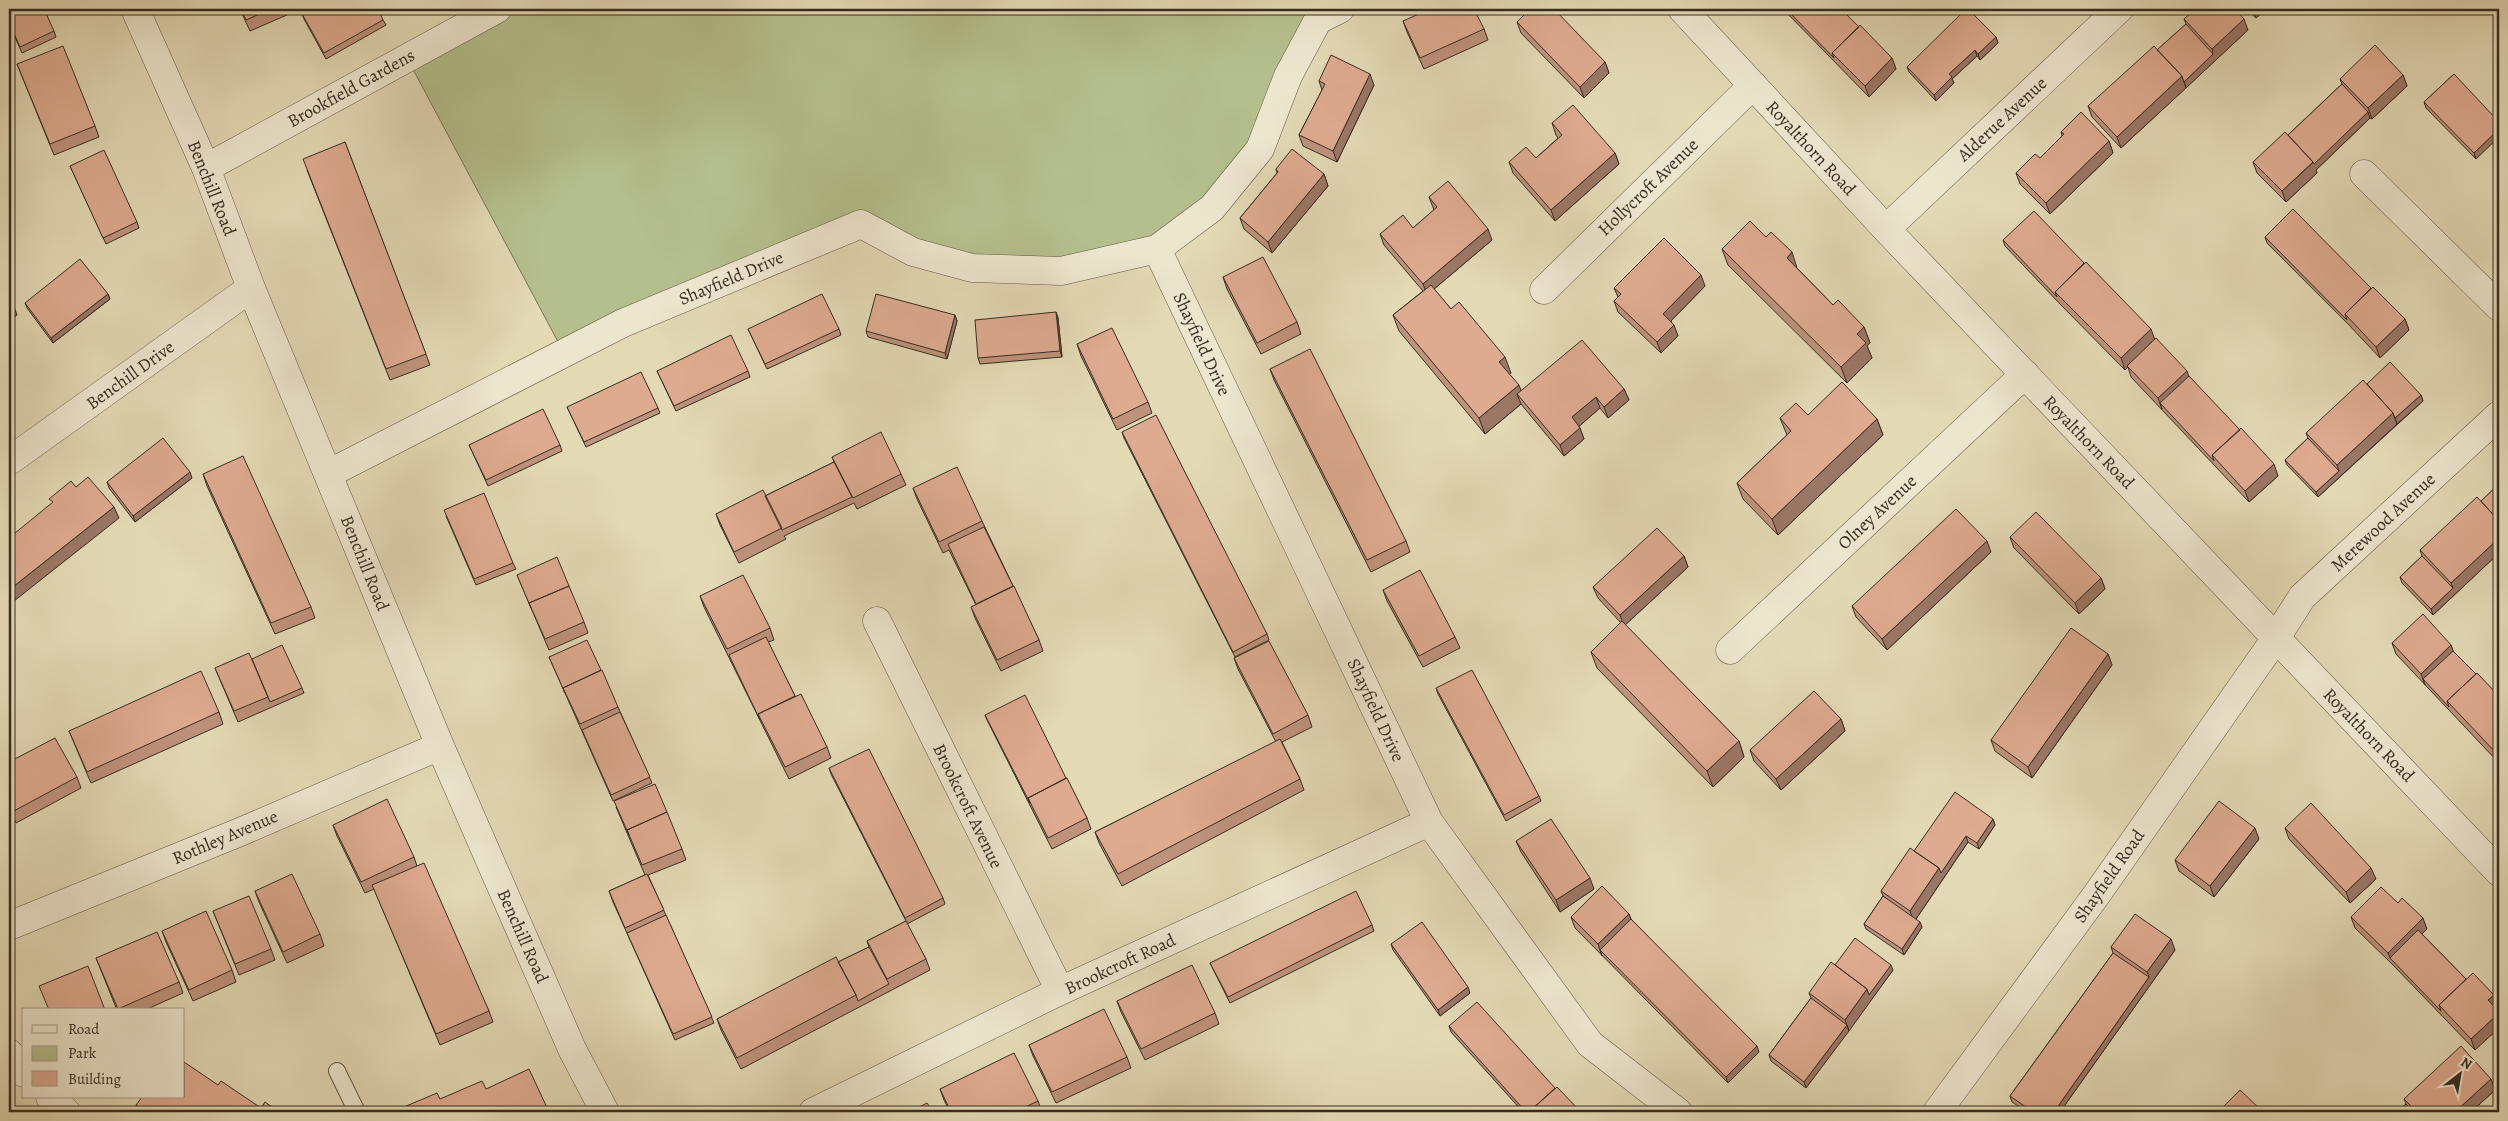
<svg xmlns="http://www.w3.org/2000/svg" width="2508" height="1121" font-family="Alegreya,serif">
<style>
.green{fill:#b4bf8d;stroke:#757658}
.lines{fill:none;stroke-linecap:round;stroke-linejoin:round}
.service-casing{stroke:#615848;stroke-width:18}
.minor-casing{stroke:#615848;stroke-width:29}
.service{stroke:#ede6cf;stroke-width:16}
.minor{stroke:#ede6cf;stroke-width:28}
.wall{fill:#bf927c;stroke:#362d23}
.shaded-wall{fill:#9b7765;stroke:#362d23}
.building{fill:#deaa90;stroke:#362d23}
.labels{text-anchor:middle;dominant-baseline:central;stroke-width:5;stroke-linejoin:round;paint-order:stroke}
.street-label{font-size:18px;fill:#362d23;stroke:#ede6cf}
</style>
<rect width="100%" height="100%" fill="#e3d9b5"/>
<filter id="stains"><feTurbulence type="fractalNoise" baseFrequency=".004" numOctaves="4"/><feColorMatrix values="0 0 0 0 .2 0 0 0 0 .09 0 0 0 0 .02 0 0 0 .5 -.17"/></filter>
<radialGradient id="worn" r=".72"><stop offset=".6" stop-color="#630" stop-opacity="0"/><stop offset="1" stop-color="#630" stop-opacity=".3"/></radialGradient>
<path class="green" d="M496,9H1340L1260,149L1157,249L972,268L861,224L564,353L407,58Z"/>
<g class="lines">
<g class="service-casing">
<path id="service" d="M337,1071L357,1112"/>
</g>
<g class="minor-casing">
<path id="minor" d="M135,9L206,168L251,288L440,746L572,1049L605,1112
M1682,9L1886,229L2499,872
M206,168L497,9
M2364,174L2499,307
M1886,229L2119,9
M1157,249L1212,208L1260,149L1288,76L1318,20L1340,9
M1544,290L1753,85
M9,461L251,288
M328,474L623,323L861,224L913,252L972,268L1061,271L1157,249L1429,822L1590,1044L1678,1112
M877,621L1060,991
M1730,650L2025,374
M9,926L240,832L440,746
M9,1053L16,1065L24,1073
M50,1097L66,1112
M813,1112L1060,991L1429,822
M1937,1112L2097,894L2276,638L2302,597L2499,415"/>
</g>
<use href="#service" class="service"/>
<use href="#minor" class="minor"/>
</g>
<path class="wall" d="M9,9L54,31L56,37L22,53L9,24Z
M240,9H285L287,15L250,31Z
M1783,9H1841L1859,27L1892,58L1896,69L1869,97Z
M2246,9H2266L2256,18Z
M302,14L383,20L386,25L326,59L304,19Z
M2184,19L2248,30L2121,148L2092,117L2088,106L2157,50L2186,24Z
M1403,21L1484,29L1488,40L1424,69L1407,32Z
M1517,22L1605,62L1609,73L1584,98L1521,33Z
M1996,37L1998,43L1980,60L1977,56L1952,79L1954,83L1936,101L1909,72L1907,67Z
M17,64L95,126L99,137L54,155Z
M2454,74L2476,159L2426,108L2424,102Z
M2403,75L2407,86L2372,119L2370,118L2316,170L2317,173L2286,202L2257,173L2253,162L2288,135L2342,84L2340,79Z
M1319,81L1374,85L1337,162L1303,146L1299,135L1322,90Z
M1552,123L1615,153L1619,164L1555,221L1513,173L1509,162L1536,158L1558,138L1556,135Z
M2061,132L2109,141L2113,153L2050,214L2020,184L2016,173L2040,158L2062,136Z
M345,142L430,365L390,380L307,170Z
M70,166L137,222L139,228L106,244Z
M1276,169L1324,174L1328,186L1272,253L1244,229L1240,218L1277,173Z
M1429,197L1492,240L1434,289L1451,309L1511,373L1509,374L1521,391L1624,389L1629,400L1608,418L1600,408L1579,426L1584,439L1564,456L1521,404L1485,434L1399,331L1393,315L1423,291L1384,245L1380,234L1413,228L1434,210Z
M2265,237L2371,288L2405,319L2409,330L2380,358L2349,325L2267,243Z
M2003,240L2189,376L2278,476L2249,502L2131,377L2128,367L2125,370L2059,303L2005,246Z
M1722,249L1797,268L1833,305L1864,327L1870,343L1867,346L1872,358L1847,383L1728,265Z
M1223,277L1297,322L1301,334L1261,354L1227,289Z
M1705,286L1671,321L1678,336L1661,353L1618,312L1614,301L1618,297L1614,288Z
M108,294L110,299L53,343L27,308L25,303Z
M1056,312L1058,318L1062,357L980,364L978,358Z
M955,315L957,321L947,359L868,337L866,331Z
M748,329H839L841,335L767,369Z
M1077,344L1148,402L1152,413L1117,430L1081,356Z
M1270,369L1406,541L1410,552L1371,572L1274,380Z
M657,371H748L750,377L676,411Z
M2367,384L2421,395L2423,401L2318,497L2287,465L2285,460L2308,438L2306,433Z
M567,407L658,408L660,413L586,447Z
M1808,415L1877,419L1883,435L1778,535L1743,499L1737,483L1787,435L1780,418Z
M1122,432L1267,634L1269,640L1235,657L1124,438Z
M469,445H560L562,451L488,486Z
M832,457L901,474L906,485L857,509L854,503L784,536L786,539L739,563L720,525L716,514L765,496L834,462Z
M203,474L311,607L315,618L275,634L207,486Z
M192,478L135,522L109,488L107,482Z
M2499,484V553L2433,615L2402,583L2400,577L2422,556L2420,550L2481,501Z
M913,488L982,521L1039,640L1043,651L1001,671L975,618L971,607L976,605L949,550L943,553L917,499Z
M446,516L513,563L516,569L476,585Z
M2010,537L2101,578L2105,589L2079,614L2014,548Z
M1991,552L1887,650L1856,617L1852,606Z
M1684,556L1688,567L1625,625L1739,741L1744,757L1713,787L1597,668L1591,652L1621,623L1598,598L1593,587Z
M517,575L584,622L588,633L549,650Z
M1383,590L1455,637L1460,648L1423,667L1387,601Z
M700,596L770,628L774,640L768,642L795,696L827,747L831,758L789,779L704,607Z
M2392,643L2451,645L2453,651L2476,674L2499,696V763L2396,654Z
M2108,654L2112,665L2032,778L1995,751L1991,740Z
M549,657L618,707L652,783L613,801Z
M1234,658L1308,715L1312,727L1282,742L1300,779L1304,790L1122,886L1099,843L1095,832L1276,742L1238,669Z
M252,659L302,688L304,693L238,722L215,668Z
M1436,688L1539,796L1541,801L1506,821L1438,694Z
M219,712L223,724L91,783L69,731Z
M985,715L1066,778L1087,818L1091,829L1052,849L987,720Z
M1841,719L1845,731L1781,790L1754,761L1750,750Z
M9,762L77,777L81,788L16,823L9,809Z
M829,768L943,898L945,904L907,924L926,959L930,970L741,1069L721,1030L717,1019L838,962L869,947L867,941L906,921L831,774Z
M616,807L682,849L686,860L648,875L714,1023L675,1040L613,902L609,891L645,875Z
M1993,819L1995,825L1979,849L1968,842L1916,919L1922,927L1904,955L1866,929L1864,924L1883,896L1881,891L1914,851Z
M333,825L414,857L417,866L489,1011L493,1022L440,1045L374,889L365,893L337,836Z
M2285,828L2376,879L2350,903L2289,839Z
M2259,839L2214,897L2179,871L2175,860Z
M1516,841L1594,889L1560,912L1521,852Z
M255,891L320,934L324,946L287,963L259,902Z
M2398,903L2427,929L2422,934L2466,979L2494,995L2498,1006L2495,1008L2475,1050L2392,964L2355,928L2351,917Z
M213,911L271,949L275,960L239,975Z
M1629,914L1631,919L1759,1052L1728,1083L1575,928L1571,917Z
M1372,925L1374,931L1230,1003L1210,963Z
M162,931L232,970L236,982L193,1001L166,942Z
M1391,944L1470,993L1440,1016L1393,950Z
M2111,947L2175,950L2060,1112H2027L2012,1102L2010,1096L2113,953Z
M96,958L179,982L183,993L145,1010H117Z
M1835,965L1893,970L1806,1088L1771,1061L1769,1055L1811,998L1809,993Z
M1117,1001L1215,1013L1219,1024L1145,1060L1121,1012Z
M1449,1026L1555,1088L1581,1112H1523L1451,1032Z
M1029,1045L1127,1057L1131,1068L1056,1103L1033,1056Z
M218,1085L261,1108L279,1112H139L136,1105Z
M940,1089L1038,1101L1042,1112H950L944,1100Z
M2495,1090L2471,1112H2397L2406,1104L2404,1099Z"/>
<path class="shaded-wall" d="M2252,9H2266L2256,18Z
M2244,19L2248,30L2186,88L2184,82L2213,54L2212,49Z
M1996,37L1998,43L1980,60L1978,54Z
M1975,50L1977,56L1952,79L1954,83L1936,101L1934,95L1949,74Z
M1892,58L1896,69L1869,97L1865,86Z
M1605,62L1609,73L1584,98L1580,87Z
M1370,74L1374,85L1337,162L1333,151Z
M2403,75L2407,86L2372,119L2368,108Z
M2182,76L2186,88L2121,148L2117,137Z
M2368,112L2370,118L2316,170L2317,173L2286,202L2282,191Z
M2499,129V137L2476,159L2474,153Z
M2109,141L2113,153L2050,214L2046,203Z
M1615,153L1619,164L1555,221L1551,210Z
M1324,174L1328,186L1272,253L1268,242Z
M1488,229L1492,240L1427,295L1423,284Z
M1792,252L1797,268L1787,258Z
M1701,275L1705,286L1667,325L1663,314Z
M108,294L110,299L53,343L51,338Z
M13,304L17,315L9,322V308Z
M1056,312L1058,318L1062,357L1060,351Z
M955,315L957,321L947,359L945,353Z
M2405,319L2409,330L2380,358L2376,347Z
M1674,325L1678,336L1661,353L1657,342Z
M1864,327L1870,343L1867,346L1872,358L1847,383L1841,367L1857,334Z
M2151,329L2155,340L2127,366L2128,367L2125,370L2121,358Z
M1505,357L1511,373L1505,378L1499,362Z
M2187,371L2191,382L2160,403L2162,409L2158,398Z
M1519,385L1525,401L1517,394L1521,404L1485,434L1479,418Z
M1624,389L1629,400L1608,418L1604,407Z
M2421,395L2423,401L2397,424L2395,418Z
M1596,397L1600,408L1576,429L1572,417Z
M2393,413L2397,424L2318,497L2316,492L2339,471L2337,465Z
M1877,419L1883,435L1778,535L1772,519Z
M1580,428L1584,439L1564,456L1560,445Z
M2274,464L2278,476L2249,502L2245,491Z
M190,472L192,478L135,522L133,516Z
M114,507L119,518L9,605V590Z
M2499,538V553L2433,615L2431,609L2453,588L2451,583Z
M1987,541L1991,552L1887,650L1882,639Z
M1684,556L1688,567L1624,626L1620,615Z
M2101,578L2105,589L2079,614L2075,603Z
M2451,645L2455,656L2423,679L2425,685L2421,674Z
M2108,654L2112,665L2032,778L2028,767Z
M1841,719L1845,731L1781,790L1776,779Z
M1739,741L1744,757L1713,787L1707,771Z
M1993,819L1995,825L1979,849L1977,843Z
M2255,828L2259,839L2214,897L2210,886Z
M1966,836L1968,842L1914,922L1910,911L1939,868Z
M2371,868L2376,879L2350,903L2346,892Z
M1590,878L1594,889L1560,912L1556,900Z
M1629,914L1633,925L1600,950L1602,956L1598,944Z
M2423,918L2427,929L2394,962L2390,958L2388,953Z
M1920,922L1922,927L1904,955L1902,949Z
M2171,939L2175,950L2060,1112H2054L2149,977L2147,972Z
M1891,965L1893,970L1849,1031L1845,1020L1867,989Z
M1468,987L1470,993L1440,1016L1438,1010Z
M2494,995L2498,1006L2492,1011L2488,1000Z
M2499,1013V1028L2475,1050L2471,1039Z
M1847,1025L1849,1031L1806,1088L1804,1082Z
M1757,1046L1759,1052L1728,1083L1726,1077Z
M2491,1079L2495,1090L2471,1112H2455Z"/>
<path class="building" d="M9,9H44L54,31L20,47L9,22Z
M241,9H271L246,20Z
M310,9H378L383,20L324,53L302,14Z
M1430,9H1474L1484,29L1420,58L1403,21Z
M1530,9H1554L1605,62L1580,87L1517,22Z
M1786,9H1841L1859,27L1832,53L1834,58Z
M1966,9H1968L1996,37L1978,54L1975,50L1949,74L1952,77L1934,95L1907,67Z
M2195,9H2235L2244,19L2212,49L2184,19Z
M2186,24L2213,54L2184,82L2182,76L2157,50Z
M1860,25L1892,58L1865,86L1832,53Z
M2375,45L2403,75L2368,108L2340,79Z
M63,46L95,126L50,144L17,64Z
M2154,46L2182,76L2117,137L2088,106Z
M1331,55L1370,74L1333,151L1299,135L1325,84L1319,81Z
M2454,74L2499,122V129L2474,153L2424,102Z
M2342,84L2368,112L2314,164L2313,162L2288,135Z
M1573,105L1615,153L1551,210L1509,162L1526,147L1536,158L1562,135L1552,123Z
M2081,112L2109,141L2046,203L2016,173L2035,154L2040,158L2064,134L2061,132Z
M2285,132L2313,162L2282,191L2253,162Z
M345,142L426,354L386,369L303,159Z
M1292,149L1324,174L1268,242L1240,218L1278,172L1276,169Z
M104,150L137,222L103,238L70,166Z
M1448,181L1488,229L1423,284L1380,234L1403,215L1413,228L1437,207L1429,197Z
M2293,209L2371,288L2345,314L2347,320L2265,237Z
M2034,211L2084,263L2055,292L2057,297L2003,240Z
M1750,221L1766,237L1771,232L1792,252L1787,258L1833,305L1838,300L1864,327L1857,334L1866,343L1841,367L1722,249Z
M1664,238L1701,275L1663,314L1674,325L1657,342L1614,301L1621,294L1614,288Z
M1263,257L1297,322L1257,343L1223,277Z
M80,259L108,294L51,338L25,303Z
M2086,262L2151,329L2121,358L2055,292Z
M1431,285L1451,309L1459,302L1505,357L1499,362L1519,385L1479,418L1393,315Z
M2373,287L2405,319L2376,347L2345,314Z
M822,294L839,329L765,364L748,329Z
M876,294L955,315L945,353L866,331Z
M9,299L13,304L9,308Z
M1056,312L1060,351L978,358L975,320Z
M1112,328L1148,402L1113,419L1077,344Z
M731,335L748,371L674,406L657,371Z
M2156,338L2187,371L2158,398L2127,366Z
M1582,340L1624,389L1604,407L1596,397L1572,417L1580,428L1560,445L1517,394Z
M1310,349L1406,541L1367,560L1270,369Z
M2390,362L2421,395L2395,418L2393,413L2367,384Z
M641,372L658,408L584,442L567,407Z
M2189,376L2240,430L2212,455L2214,461L2160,403Z
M2363,380L2393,413L2337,465L2306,433Z
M1842,382L1877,419L1772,519L1737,483L1791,431L1780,418L1796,403L1808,415Z
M543,409L560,445L486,480L469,445Z
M1156,415L1267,634L1233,652L1122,432Z
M2241,428L2274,464L2245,491L2212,455Z
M881,432L901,474L853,498L832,457Z
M163,438L190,472L133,516L107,482Z
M2308,438L2339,471L2316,492L2285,460Z
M243,456L311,607L271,623L203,474Z
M834,462L852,497L782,530L765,496Z
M957,467L982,521L939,542L913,488Z
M88,477L114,507L9,590V538L53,502L49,499L71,481L76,487Z
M2499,484V521L2481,501Z
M763,490L782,528L734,552L716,514Z
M484,493L513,563L474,579L444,510Z
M2477,497L2499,521V538L2451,583L2420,550Z
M1956,509L1987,541L1882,639L1852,606Z
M2036,512L2101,578L2075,603L2010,537Z
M984,527L1013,586L976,604L948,544Z
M1657,528L1684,556L1620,615L1593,587Z
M2422,556L2453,588L2431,609L2400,577Z
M557,557L569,586L529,603L531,608L517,575Z
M1420,570L1455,637L1419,656L1383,590Z
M743,575L770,628L727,649L700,596Z
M569,586L584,622L545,639L529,603Z
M1014,586L1039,640L997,660L971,607Z
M2423,614L2451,645L2421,674L2392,643Z
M1622,621L1739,741L1707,771L1591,652Z
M2071,628L2108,654L2028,767L1991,740Z
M766,637L795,696L758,714L760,720L729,655Z
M587,640L601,670L563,688L565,693L549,657Z
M1269,641L1308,715L1273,734L1234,658Z
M282,645L302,688L270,702L252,659Z
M2453,651L2476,674L2447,701L2449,707L2423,679Z
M249,653L268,697L234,711L215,668Z
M602,670L618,707L580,724L563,688Z
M1472,670L1539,796L1504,815L1436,688Z
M201,671L219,712L87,772L69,731Z
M2477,673L2499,696V756L2447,701Z
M1814,691L1841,719L1776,779L1750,750Z
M801,694L827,747L785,767L758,714Z
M1025,695L1066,778L1028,798L1030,803L985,715Z
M620,712L650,777L611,795L582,730Z
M55,738L77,777L12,812L9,805V762Z
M1280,739L1300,779L1118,874L1095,832Z
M869,749L943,898L905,918L829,768Z
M1067,778L1087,818L1048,838L1028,798Z
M655,784L667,812L627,830L629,835L614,801Z
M1955,792L1993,819L1977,843L1966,836L1941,873L1939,868L1914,851Z
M387,799L414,857L361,882L333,825Z
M2219,801L2255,828L2210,886L2175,860Z
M2311,803L2371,868L2346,892L2285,828Z
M667,812L682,849L642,865L627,830Z
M1551,819L1590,878L1556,900L1516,841Z
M1910,848L1939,868L1910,911L1881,891Z
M424,863L489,1011L436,1034L372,885Z
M292,874L320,934L283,952L255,891Z
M647,874L664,910L625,928L609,891Z
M1602,886L1629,914L1598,944L1571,917Z
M2381,887L2398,903L2402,898L2423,918L2388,953L2351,917Z
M1356,891L1372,925L1228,997L1210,963Z
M249,896L271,949L235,964L213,911Z
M1883,896L1920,922L1902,949L1864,924Z
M206,911L232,970L189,990L162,931Z
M2135,914L2171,939L2147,972L2111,947Z
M666,915L712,1017L673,1034L627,933Z
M1631,919L1757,1046L1726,1077L1600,950Z
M906,921L926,959L887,979L867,941Z
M1422,922L1468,987L1438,1010L1391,944Z
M2418,930L2466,979L2439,1005L2441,1011L2390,958Z
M157,932L179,982L118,1009L96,958Z
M1855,938L1891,965L1869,995L1867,989L1835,965Z
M869,947L889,984L858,1001L856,995L838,962Z
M2113,953L2149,977L2054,1112H2033L2010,1096Z
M836,957L856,995L737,1058L717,1019Z
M1831,962L1867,989L1845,1020L1809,993Z
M1192,965L1215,1013L1141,1049L1117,1001Z
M88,966L105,1010H49L39,986Z
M2473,973L2494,995L2488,1000L2499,1012V1013L2471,1039L2439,1005Z
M1811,998L1847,1025L1804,1082L1769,1055Z
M1477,1002L1555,1088L1529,1112H1526L1449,1026Z
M1104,1009L1127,1057L1052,1092L1029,1045Z
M2461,1046L2491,1079L2455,1112H2417L2404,1099Z
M1014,1053L1038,1101L1015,1112H951L940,1089Z
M184,1062L218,1085L221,1081L261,1108L265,1102L279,1112H146L136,1105L142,1097H184Z
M529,1069L549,1112H392L437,1093L440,1099L482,1081L486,1089Z
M1557,1087L1581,1112H1529Z
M2240,1090L2263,1112H2218Z
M927,1103L933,1112H910Z
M2406,1104L2413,1112H2397Z
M1994,1107L2001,1112H1990Z"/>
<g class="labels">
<g class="street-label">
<text transform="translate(351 88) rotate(-29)">Brookfield Gardens</text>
<text transform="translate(2002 119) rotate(-43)">Alderue Avenue</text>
<text transform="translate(1811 148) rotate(47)">Royalthorn Road</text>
<text transform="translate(1648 187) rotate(-44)">Hollycroft Avenue</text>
<text transform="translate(212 188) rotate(68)">Benchill Road</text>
<text transform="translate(731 278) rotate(-23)">Shayfield Drive</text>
<text transform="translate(1202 344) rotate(65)">Shayfield Drive</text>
<text transform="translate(130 375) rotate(-36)">Benchill Drive</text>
<text transform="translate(2089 442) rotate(46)">Royalthorn Road</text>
<text transform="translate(1877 512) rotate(-43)">Olney Avenue</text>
<text transform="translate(2383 522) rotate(-43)">Merewood Avenue</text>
<text transform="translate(365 563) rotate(68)">Benchill Road</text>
<text transform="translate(1376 710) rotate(65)">Shayfield Drive</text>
<text transform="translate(2369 735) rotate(46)">Royalthorn Road</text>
<text transform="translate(968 806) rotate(64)">Brookcroft Avenue</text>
<text transform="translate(225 837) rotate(-23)">Rothley Avenue</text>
<text transform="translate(2109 876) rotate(-55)">Shayfield Road</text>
<text transform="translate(523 936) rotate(66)">Benchill Road</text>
<text transform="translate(1120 964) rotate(-25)">Brookcroft Road</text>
</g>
</g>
<rect width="2508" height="1121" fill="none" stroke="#e3d9b5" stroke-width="30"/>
<rect x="10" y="10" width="2488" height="1101" fill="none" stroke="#362d23" stroke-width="2.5"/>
<rect x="15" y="15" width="2478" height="1091" fill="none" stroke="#362d23"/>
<rect x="22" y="1008" width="162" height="90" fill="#ede6cf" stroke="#a49c8a"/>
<rect x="32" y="1025" width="25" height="8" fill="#ede6cf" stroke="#a49c8a"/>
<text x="68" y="1034" font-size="15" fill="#362d23">Road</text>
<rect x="32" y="1046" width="25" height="15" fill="#b4bf8d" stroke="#a49c8a"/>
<text x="68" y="1058" font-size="15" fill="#362d23">Park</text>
<rect x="32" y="1071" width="25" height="15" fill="#deaa90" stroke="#a49c8a"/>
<text x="68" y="1084" font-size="15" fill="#362d23">Building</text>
<g transform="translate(2460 1074) rotate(31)" stroke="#ede6cf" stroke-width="4" paint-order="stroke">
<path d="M0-4L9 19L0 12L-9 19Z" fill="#362d23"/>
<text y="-8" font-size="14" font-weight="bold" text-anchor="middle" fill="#362d23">N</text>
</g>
<rect width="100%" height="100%" filter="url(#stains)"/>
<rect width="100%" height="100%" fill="url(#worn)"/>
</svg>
